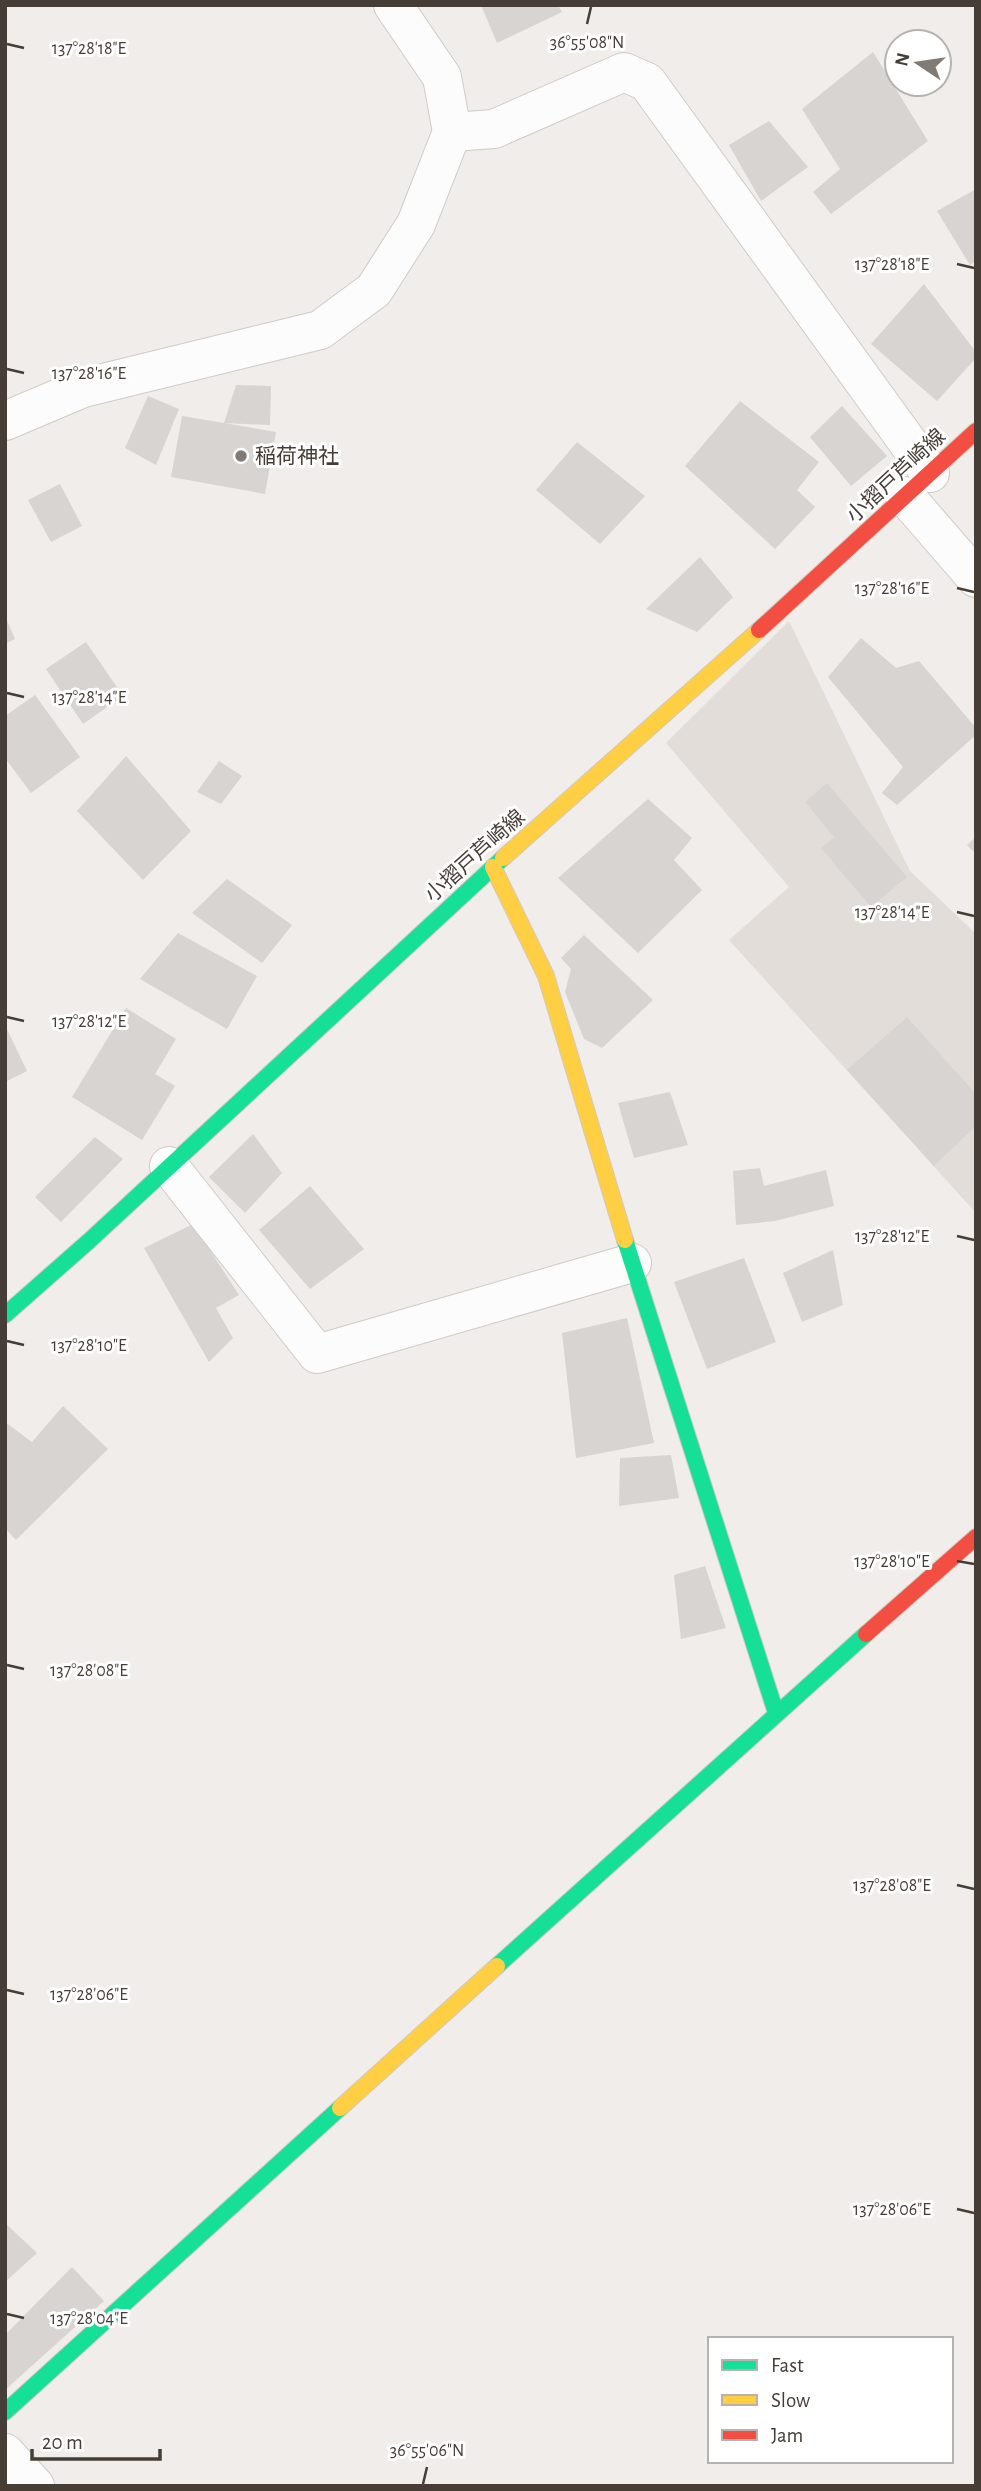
<svg xmlns="http://www.w3.org/2000/svg" width="981" height="2491" font-family="'Alegreya Sans','Noto Sans JP',sans-serif">
<style>
.industrial{fill:#e2ddd9}
.building{fill:#d8d4d1}
.lines{fill:none;stroke-linecap:round;stroke-linejoin:round}
.street-casing{stroke:#cecbc7;stroke-width:40}
.fast-casing{stroke:#d0c9c1;stroke-width:18}
.slow-casing{stroke:#d0c9c1;stroke-width:18}
.jam-casing{stroke:#d0c9c1;stroke-width:18}
.street{stroke:#fdfcfc;stroke-width:38}
.fast{stroke:#16e098;stroke-width:16}
.slow{stroke:#ffcf43;stroke-width:16}
.jam{stroke:#f24e42;stroke-width:16}
.ticks{fill:none;stroke:#463e36;stroke-width:2.5}
.poi-dot{fill:#827b75;stroke:#fff;stroke-width:2.5}
.labels{text-anchor:middle;dominant-baseline:central;stroke-width:6;stroke-linejoin:round;paint-order:stroke}
.poi-label{font-size:21px;fill:#463e36;stroke:#fff;text-anchor:start}
.street-label{font-size:21px;fill:#463e36;stroke:#fff}
.ticks-label{font-size:18px;text-anchor:middle;fill:#463e36;stroke:#fff;stroke-width:6;stroke-linejoin:round;paint-order:stroke}
</style>
<rect width="100%" height="100%" fill="#f0edea"/>
<path class="industrial" d="M789,621L910,871L976,934V1213L729,940L789,887L666,743Z"/>
<path class="building" d="M481,5H558L562,12L497,43Z
M873,52L928,141L831,214L813,192L840,169L802,109Z
M769,121L808,167L761,201L729,145Z
M976,189V261L970,265L937,211Z
M924,284L976,352V358L937,401L871,344Z
M236,385L271,386L270,425L224,423L276,432L265,494L171,477L182,416L224,423Z
M148,396L179,409L156,465L125,448Z
M740,401L819,462L797,490L815,507L775,549L685,466Z
M842,406L887,456L851,486L810,437Z
M577,442L645,496L600,544L536,490Z
M60,484L82,526L51,542L28,500Z
M700,557L733,597L697,632L646,609Z
M5,616L15,639L5,644Z
M861,638L896,668L919,661L976,728V735L897,805L882,793L903,767L828,677Z
M86,642L123,696L83,724L46,669Z
M35,695L80,757L31,793L5,758V716Z
M126,756L191,831L143,880L77,811Z
M219,761L242,776L221,804L197,792Z
M827,783L907,877L871,907L821,848L834,837L805,802Z
M648,799L692,838L674,860L702,890L638,953L558,878Z
M976,837V854L967,845Z
M227,879L292,925L262,963L192,913Z
M178,933L257,976L227,1029L140,979Z
M584,935L653,1000L602,1048L584,1039L565,992L571,969L561,958Z
M126,1008L176,1039L155,1074L175,1086L142,1140L72,1097Z
M907,1017L976,1094V1126L934,1166L847,1070Z
M5,1025L27,1071L5,1082Z
M670,1092L688,1145L634,1158L618,1103Z
M253,1134L282,1173L245,1213L209,1177Z
M95,1137L123,1159L61,1222L35,1197Z
M760,1168L764,1186L826,1170L834,1206L775,1221L736,1225L733,1171Z
M310,1186L364,1249L310,1289L259,1230Z
M193,1224L239,1295L216,1308L233,1338L209,1362L144,1248Z
M833,1250L843,1305L802,1322L783,1273Z
M744,1258L776,1342L707,1369L674,1282Z
M627,1318L654,1443L576,1458L562,1333Z
M63,1406L108,1449L16,1540L5,1528V1422L32,1442Z
M671,1455L679,1498L619,1506L620,1458Z
M705,1566L726,1628L681,1639L674,1575Z
M5,2223L37,2253L5,2282Z
M72,2267L104,2301L5,2390V2335Z"/>
<g class="lines">
<g class="street-casing">
<path id="street" d="M452,132L494,129L624,72L647,82L930,473
M5,421L83,388L320,330L374,290L416,224L452,132L442,77L393,5
M905,496L976,578
M169,1166L317,1354L632,1263
M5,2453L35,2486"/>
</g>
<g class="fast-casing">
<path id="fast" d="M625,1240L776,1713
M5,1315L89,1241L503,858
M497,1966L866,1634
M5,2412L340,2108"/>
</g>
<g class="slow-casing">
<path id="slow" d="M503,858L759,630
M493,867L546,976L625,1240
M340,2108L497,1966"/>
</g>
<g class="jam-casing">
<path id="jam" d="M759,630L976,431
M866,1634L976,1537"/>
</g>
<use href="#street" class="street"/>
<use href="#fast" class="fast"/>
<use href="#slow" class="slow"/>
<use href="#jam" class="jam"/>
</g>
<path class="ticks" d="M587,24L591,7M7,44L24,48M957,264L974,268M7,369L24,373M957,588L974,592M7,693L24,697M957,912L974,916M7,1017L24,1021M957,1236L974,1240M7,1341L24,1345M957,1561L974,1564M7,1665L24,1669M957,1885L974,1889M7,1990L24,1994M957,2209L974,2213M7,2314L24,2318M423,2484L427,2467"/>
<circle class="poi-dot" cx="241" cy="456" r="7"/>
<g class="labels">
<g class="poi-label">
<text x="255" y="456">稲荷神社</text>
</g>
<g class="street-label">
<text transform="translate(896 476) rotate(-43)">小摺戸芦崎線</text>
<text transform="translate(475 856) rotate(-42)">小摺戸芦崎線</text>
</g>
</g>
<g class="ticks-label">
<text x="587" y="48">36°55'08"N</text>
<text x="89" y="54">137°28'18"E</text>
<text x="892" y="270">137°28'18"E</text>
<text x="89" y="379">137°28'16"E</text>
<text x="892" y="594">137°28'16"E</text>
<text x="89" y="703">137°28'14"E</text>
<text x="892" y="918">137°28'14"E</text>
<text x="89" y="1027">137°28'12"E</text>
<text x="892" y="1242">137°28'12"E</text>
<text x="89" y="1351">137°28'10"E</text>
<text x="892" y="1567">137°28'10"E</text>
<text x="89" y="1676">137°28'08"E</text>
<text x="892" y="1891">137°28'08"E</text>
<text x="89" y="2000">137°28'06"E</text>
<text x="892" y="2215">137°28'06"E</text>
<text x="89" y="2324">137°28'04"E</text>
<text x="427" y="2456">36°55'06"N</text>
</g>
<rect width="981" height="2491" fill="none" stroke="#463e36" stroke-width="14"/>
<rect x="708" y="2337" width="245" height="126" fill="#ffffff" stroke="#b5b2af" stroke-width="2"/>
<rect x="722" y="2360" width="35" height="10" fill="#16e098" stroke="#b5b2af" stroke-width="2"/>
<text x="771" y="2372" font-size="21" fill="#463e36">Fast</text>
<rect x="722" y="2395" width="35" height="10" fill="#ffcf43" stroke="#b5b2af" stroke-width="2"/>
<text x="771" y="2407" font-size="21" fill="#463e36">Slow</text>
<rect x="722" y="2430" width="35" height="10" fill="#f24e42" stroke="#b5b2af" stroke-width="2"/>
<text x="771" y="2442" font-size="21" fill="#463e36">Jam</text>
<g transform="translate(918 63) rotate(283)"><circle r="33" fill="#ffffff" stroke="#b5b2af" stroke-width="2"/>
<path d="M0-5L12 26L0 18L-12 26Z" fill="#827b75"/>
<text y="-10" font-size="19" font-weight="bold" text-anchor="middle" fill="#463e36">N</text>
</g>
<path d="M32 2449v10h128v-10" fill="none" stroke="#463e36" stroke-width="3.5"/>
<text x="42" y="2449" font-size="21" fill="#463e36" stroke="#ffffff" stroke-width="5" paint-order="stroke">20 m</text>
</svg>
